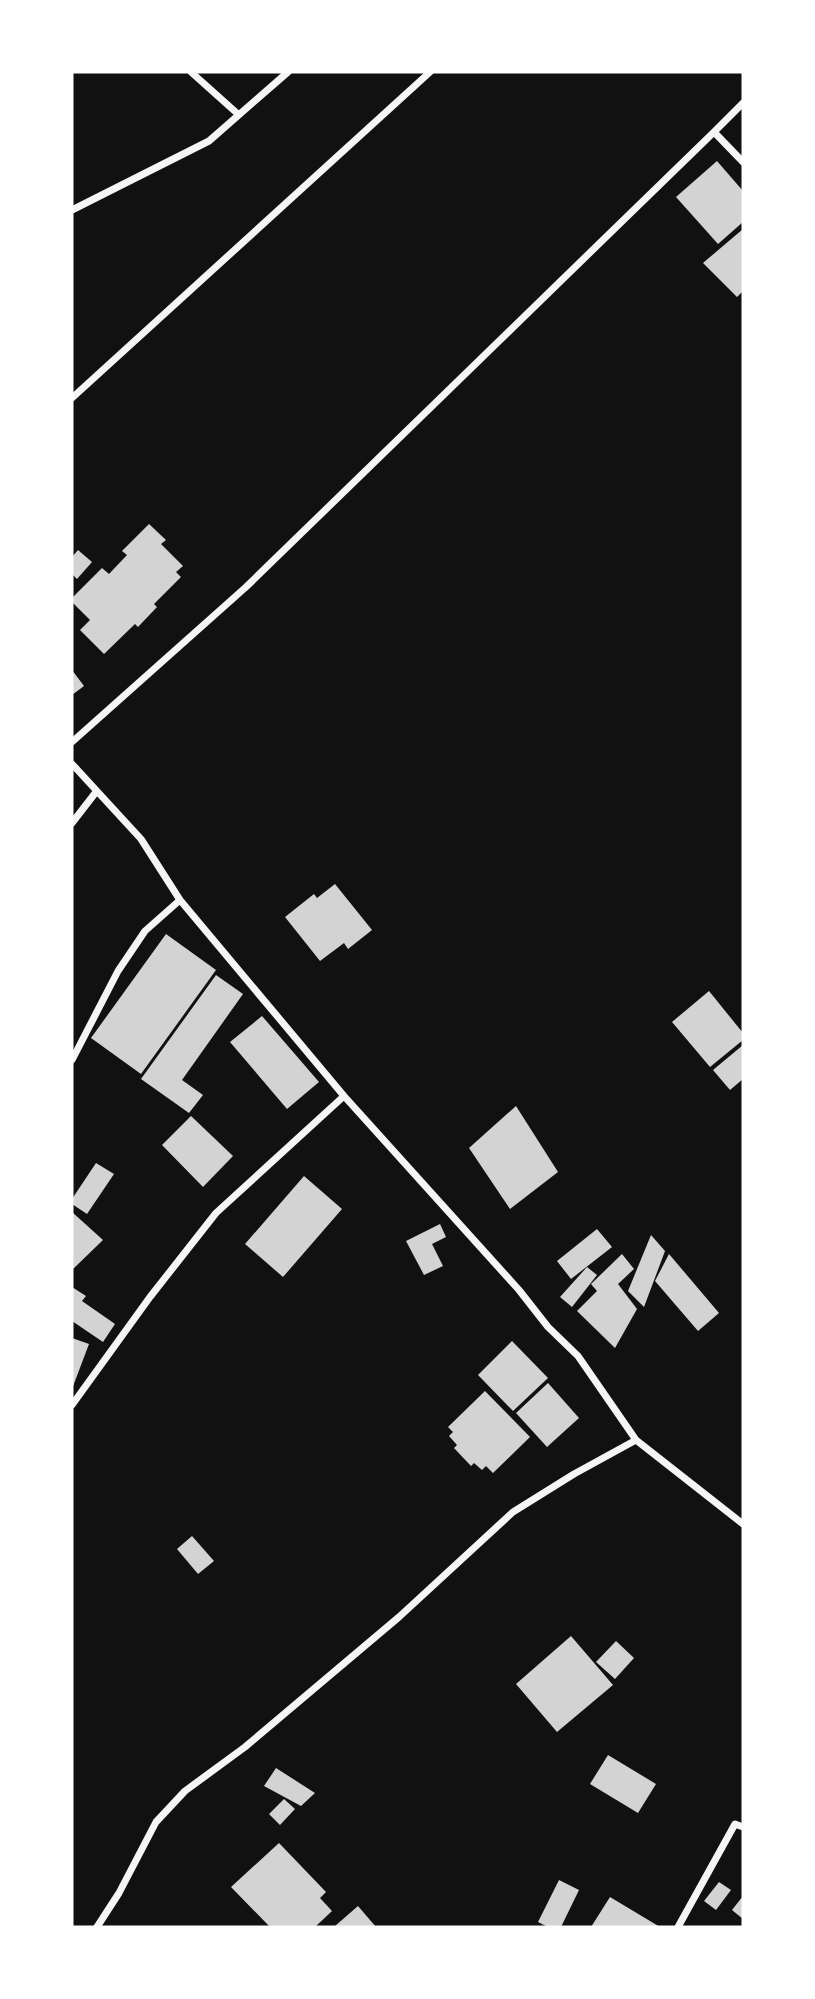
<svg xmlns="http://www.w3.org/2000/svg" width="815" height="1999" font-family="'Libre Baskerville',serif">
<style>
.building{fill:#d3d3d3}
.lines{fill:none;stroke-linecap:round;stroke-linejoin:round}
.minor{stroke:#f5f5f5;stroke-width:7}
</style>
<rect width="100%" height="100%" fill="#111"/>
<path class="building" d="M717,161L743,191V222L718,244L676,197Z
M743,229V291L737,297L703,263Z
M149,524L166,540L161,544L183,566L176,572L181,577L154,604L157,607L138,627L135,624L104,654L80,630L90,620L72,602V598L102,568L109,574L127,555L122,551Z
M78,550L92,562L77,579L72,574V557Z
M72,670L84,686L72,695Z
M335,884L372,930L348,949L344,943L320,961L285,917L314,894L317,898Z
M166,934L216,970L141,1074L91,1038Z
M216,975L243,994L182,1080L203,1095L189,1113L141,1079Z
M709,991L743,1033V1040L710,1067L672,1022Z
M262,1016L319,1082L287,1109L230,1042Z
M743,1045V1079L730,1090L713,1070Z
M516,1106L558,1172L510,1209L469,1148Z
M191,1116L233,1156L203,1187L162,1145Z
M96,1163L114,1174L87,1214L72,1204V1199Z
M304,1176L342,1209L283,1277L245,1244Z
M72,1212L103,1240L72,1270Z
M440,1224L446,1237L432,1244L443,1266L424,1275L406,1241Z
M597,1229L612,1247L571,1279L557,1261Z
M651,1235L665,1251L644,1307L628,1291Z
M622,1254L634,1269L618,1284L637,1309L615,1348L577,1311L597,1291L591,1284Z
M669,1254L719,1313L698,1331L655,1281Z
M587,1267L597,1275L572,1307L560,1297Z
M72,1287L86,1296L82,1301L115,1324L103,1342L72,1321Z
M72,1338L89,1344L72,1389Z
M512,1341L548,1378L513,1411L478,1375Z
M548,1383L579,1418L547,1447L516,1413Z
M485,1391L530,1437L493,1473L486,1466L482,1470L474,1463L471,1466L454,1448L457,1445L449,1436L453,1432L448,1427Z
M192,1536L214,1561L198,1574L177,1549Z
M571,1636L613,1685L557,1732L516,1684Z
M616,1641L634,1658L615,1679L596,1662Z
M608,1755L656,1784L638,1813L590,1784Z
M276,1768L315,1793L301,1806L264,1786Z
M284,1799L295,1809L280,1825L269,1814Z
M279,1843L326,1892L320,1898L332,1911L315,1927H270L231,1887Z
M559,1880L579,1890L561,1927H548L538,1922Z
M719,1882L731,1890L716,1910L704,1901Z
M743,1896V1919L732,1910Z
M610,1897L660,1927H591Z
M358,1906L376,1927H336L335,1926Z"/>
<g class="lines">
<path class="minor" d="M191,72L239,115
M714,132L743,103
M72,210L209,141L288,72
M72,398L430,72
M72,742L246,587L714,132L743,162
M72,764L141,839L180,900L344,1096L519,1290L548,1327L578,1356L636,1440L743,1524
M72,823L96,792
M72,1060L118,971L145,931L180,900
M72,1405L150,1297L216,1213L344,1096
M97,1927L119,1893L156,1822L185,1791L245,1747L399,1617L513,1512L574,1474L636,1440
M678,1927L735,1824L743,1827"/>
</g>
<rect width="815" height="1999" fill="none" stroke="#ffffff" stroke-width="147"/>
</svg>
